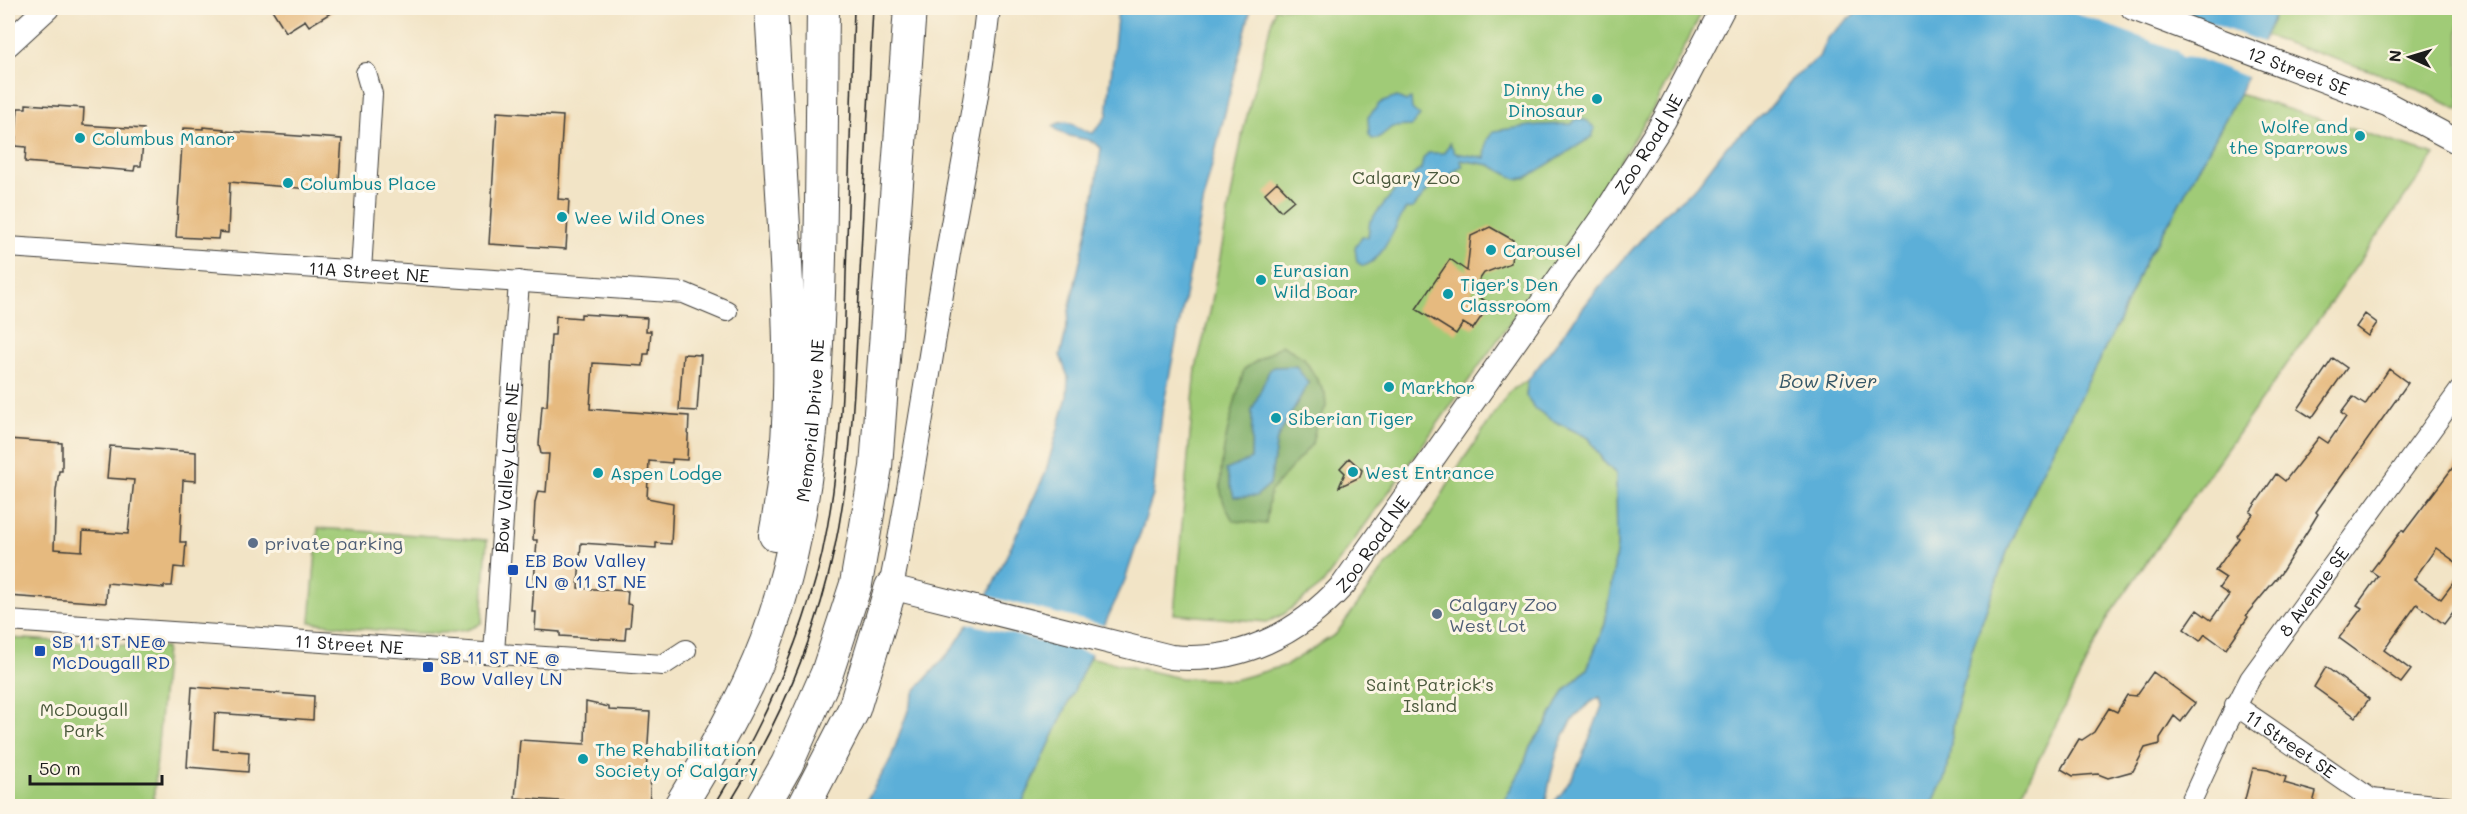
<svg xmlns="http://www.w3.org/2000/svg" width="2467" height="814" font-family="Mali,sans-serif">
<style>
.green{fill:#a0cb77;stroke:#5e744a;stroke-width:1.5}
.forest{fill:#80af68;stroke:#4e6642;stroke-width:1.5;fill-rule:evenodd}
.water{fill:#5cafd8;stroke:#3c667a;stroke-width:1.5}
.pier{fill:#f2e4c6}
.building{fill:#e6ba7f}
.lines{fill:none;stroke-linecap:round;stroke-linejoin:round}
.minor-casing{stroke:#3c3a36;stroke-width:22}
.tertiary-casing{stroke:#3c3a36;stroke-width:26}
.trunk-casing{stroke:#3c3a36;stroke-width:34}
.minor{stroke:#fff;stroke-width:20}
.tertiary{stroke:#fff;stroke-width:24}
.trunk{stroke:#fff;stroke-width:32}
.tram{stroke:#1c1c1c;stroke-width:1.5}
.culture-dot{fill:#0f9aa8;stroke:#fcf5e5;stroke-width:2}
.service-dot{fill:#5c6f8a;stroke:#fcf5e5;stroke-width:2}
.transit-dot{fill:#1a4fb4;stroke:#fcf5e5;stroke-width:2}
.labels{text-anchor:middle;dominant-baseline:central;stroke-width:6;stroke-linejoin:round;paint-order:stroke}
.street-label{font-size:18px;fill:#1c1c1c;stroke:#fcf5e5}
.culture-label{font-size:18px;fill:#0d838f;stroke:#fcf5e5;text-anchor:start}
.park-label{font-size:18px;fill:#4a593c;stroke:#fcf5e5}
.service-label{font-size:18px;fill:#4e5e75;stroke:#fcf5e5;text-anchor:start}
.transit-label{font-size:18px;fill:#164399;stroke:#fcf5e5;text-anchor:start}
.water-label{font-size:20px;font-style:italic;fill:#365767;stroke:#fcf5e5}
</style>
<rect width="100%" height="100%" fill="#fcf5e5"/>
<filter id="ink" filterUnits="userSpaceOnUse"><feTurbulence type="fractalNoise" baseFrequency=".0167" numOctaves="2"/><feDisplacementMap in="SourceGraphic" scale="12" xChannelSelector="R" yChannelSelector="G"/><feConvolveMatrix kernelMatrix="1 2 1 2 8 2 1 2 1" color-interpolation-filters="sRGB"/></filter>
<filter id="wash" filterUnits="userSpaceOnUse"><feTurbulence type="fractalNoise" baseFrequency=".008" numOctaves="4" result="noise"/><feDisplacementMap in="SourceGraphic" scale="24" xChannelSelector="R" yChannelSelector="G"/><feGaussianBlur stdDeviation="1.35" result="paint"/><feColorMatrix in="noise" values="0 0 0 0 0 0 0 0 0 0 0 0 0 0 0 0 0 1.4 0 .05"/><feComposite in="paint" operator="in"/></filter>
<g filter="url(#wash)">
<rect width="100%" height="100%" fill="#f2e4c6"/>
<path class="green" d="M1275,8H1704L1653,109L1566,245L1322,585L1284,614L1267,622L1174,614L1196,368L1210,312L1243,131Z
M2278,8H2459V110L2399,80L2265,36Z
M2239,94L2435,155L2110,614L2016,806H1931L1947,773L1954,720L1971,653L2011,541L2038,479L2118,323L2145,261L2172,217Z
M1528,380L1526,396L1550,419L1589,438L1603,461L1616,474L1617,547L1605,624L1587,669L1564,691L1546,725L1530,746L1523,767L1501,806H1021L1089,657L1180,678L1234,680L1287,665L1336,634L1384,568L1422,529L1459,466L1510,391Z
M318,528L487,540L482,622C460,645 344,626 310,622Z
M8,638L166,648L153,806H8Z"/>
<path class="forest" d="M1282,345L1304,358L1325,393L1326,407L1316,425L1312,444L1270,492L1266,524L1233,521C1230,514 1225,507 1223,500C1213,471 1236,399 1244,369ZM1308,383L1277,439L1270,484L1251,459L1252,410Z"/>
<path class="water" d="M1118,8H1251L1206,189L1162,413L1153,495L1125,580L1021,806H863L890,761L915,691L953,648L991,589L1045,474L1067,397L1068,377L1060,355C1066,337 1067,320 1071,301C1083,248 1095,202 1101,148C1088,133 1068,143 1053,126C1070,115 1077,131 1093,133L1107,116Z
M1861,8H2278L2239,94L2172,217L2145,261L2118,323L2038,479L2011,541L1971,653L1954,720L1947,773L1931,806H1550C1577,781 1588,740 1602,706L1600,697C1560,716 1552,768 1545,806H1501L1523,767L1530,746L1546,725L1564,691L1587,669L1605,624L1617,547L1616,474L1603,461L1589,438L1550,419L1536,409L1526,396L1528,380L1599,287L1662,216L1695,188L1727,146L1767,111L1791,80L1819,57L1827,38Z
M1397,97L1406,101L1411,99L1412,109L1420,116L1411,126L1392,127L1377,139H1372L1369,135L1368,117L1380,103Z
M1576,119L1585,120L1595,128L1592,137L1526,178L1516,179L1490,165L1460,160L1463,166L1452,173L1448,181L1429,189L1413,208L1406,209C1396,223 1383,262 1363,266L1357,262L1355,248L1362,236L1368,237L1370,221L1395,190L1421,169L1423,159L1428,153H1444L1450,143L1455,153L1485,158L1487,140L1494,131L1538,125L1572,124Z
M1296,366L1308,383L1277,439L1270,484L1256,496L1234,497L1226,470L1251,459L1252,410L1269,371L1273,367Z"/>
<path class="pier" d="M2061,8H2169L2265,43L2249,78L2200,59L2182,57L2176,50Z
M983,595L1107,626L1093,654L966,623Z"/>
<g id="blocks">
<path class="building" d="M271,8H339L309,26L305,20L286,32Z
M26,104L84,108L83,125L144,129L141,166H135L134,171L25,162L26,147L15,146L18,108H26Z
M497,112L563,116L558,199L569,200L566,249L489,244Z
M203,127L224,129V131L342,139L339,182L332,181V191L230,182L228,233L219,232L218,239L176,237L183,128L203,129Z
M1277,182L1294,200L1281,211L1265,193Z
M1490,227L1513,240L1511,263L1484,273L1471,292L1490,304L1473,329L1463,323L1456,334L1416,309L1450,259L1467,271L1471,236Z
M581,314L647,318L646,331H651L649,354H644L643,366L593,363L590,409L689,416L687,460L672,459V463L649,461L647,498L673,503L671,544L656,543V548L581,543L578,588L628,591L627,604L632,605L630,627H626L625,640L560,636V632L535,630L536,612H532L537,540H533L535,502L538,491L546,492L549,454H541L539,444L542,406H547L551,335H555L556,316L581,318Z
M2365,314L2377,323L2368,336L2356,327Z
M683,354L701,355L697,411L679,410Z
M2333,358L2347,368L2312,418L2298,409Z
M2389,369L2408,383L2316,512L2318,514L2310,527L2281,573L2246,615L2248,617L2226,649L2205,634L2200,641L2184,629L2197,610L2211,620L2229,595L2219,588L2226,578L2215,571L2239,538L2237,536L2253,514L2250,512L2276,474L2285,481L2319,437L2328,443L2346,417L2341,413L2353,397L2365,405Z
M8,439L62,443V471H59L56,491L54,549L82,551L83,531L128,534L134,480L107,478L110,446L196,452V481L183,480L180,542H186L184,568L174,567L172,586H164V588L107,583L106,603L8,596Z
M1349,458L1362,470L1360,477L1339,487L1345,473L1340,468Z
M2460,458V565L2436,548L2414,579L2441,599L2460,574V603L2444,624L2417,604L2384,650L2411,670L2401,683L2339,638L2362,608L2357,605L2378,576L2371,571L2402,530L2404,532Z
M2326,667L2369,699L2356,717L2314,687Z
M2153,672L2195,703L2181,722L2174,716L2160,738V744L2145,748L2133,771L2108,778L2098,774L2073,776L2061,769L2079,739L2082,740L2094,732L2109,708L2117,712L2127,695L2136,696Z
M192,687L314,696L313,720L215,713L213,749L249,752L248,772L187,767Z
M586,702L609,707V710L650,712L646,774L651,775L649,807L515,798L520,740L585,744Z
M2253,768L2268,770L2286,777L2284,783L2316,792L2312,807H2243Z"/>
</g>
</g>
<g filter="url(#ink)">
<use href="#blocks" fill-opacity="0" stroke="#3c3a36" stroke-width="1.5"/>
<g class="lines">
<g class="minor-casing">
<g id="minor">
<path id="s1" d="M8,247L684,293L727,311"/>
<path d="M361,271L372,94L366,73"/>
<path id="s2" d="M8,621L663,665L686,650"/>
<path id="s3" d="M494,653L519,281"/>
<path id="s4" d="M2235,705L2371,799L2447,806"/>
<path id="s5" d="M2189,806L2221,736L2250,679L2460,390"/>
</g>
</g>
<g class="tertiary-casing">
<g id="tertiary">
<path id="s6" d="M988,8C979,92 961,175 947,259C928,368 913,478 891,587L1171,657C1240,664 1298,634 1344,584L1604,215L1664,121L1723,8"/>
<path id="s7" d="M2133,8L2387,104L2460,143"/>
<path d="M8,44L47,8"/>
</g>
</g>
<g class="trunk-casing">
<g id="trunk">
<path d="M771,8C775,80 779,153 784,226C790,329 795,433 775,535"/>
<path id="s8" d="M680,806C712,753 744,700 766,642C811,518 817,387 820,257C822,174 822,91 823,8"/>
<path d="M763,806L787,764L827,673L856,584L876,467L910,8"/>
<path d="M804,806L854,709L891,587"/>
</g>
</g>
<use href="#minor" class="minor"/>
<use href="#tertiary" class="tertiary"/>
<use href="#trunk" class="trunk"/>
<path class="tram" d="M714,806C762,728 801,644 822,554C842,462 844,368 846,274C849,185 851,96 854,8
M728,806C776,728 815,642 834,551C852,467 855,380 859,294C864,198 868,103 873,8"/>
</g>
</g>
<g class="culture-dot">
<circle cx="1597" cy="99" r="6"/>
<circle cx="2360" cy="136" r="6"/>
<circle cx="80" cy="138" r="6"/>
<circle cx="288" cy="183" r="6"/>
<circle cx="562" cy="217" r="6"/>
<circle cx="1491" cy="250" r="6"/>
<circle cx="1261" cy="280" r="6"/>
<circle cx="1448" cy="294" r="6"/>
<circle cx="1389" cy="387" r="6"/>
<circle cx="1276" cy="418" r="6"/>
<circle cx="1353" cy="472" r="6"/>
<circle cx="598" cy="473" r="6"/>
<circle cx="583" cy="759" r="6"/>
</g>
<g class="service-dot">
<circle cx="253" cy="543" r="6"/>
<circle cx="1437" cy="614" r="6"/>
</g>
<g class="transit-dot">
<rect x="507" y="564" width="12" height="12" rx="3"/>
<rect x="34" y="645" width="12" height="12" rx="3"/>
<rect x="422" y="661" width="12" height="12" rx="3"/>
</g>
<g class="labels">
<g class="street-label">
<text stroke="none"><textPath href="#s7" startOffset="177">12 Street SE</textPath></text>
<text stroke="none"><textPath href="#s6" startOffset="1606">Zoo Road NE</textPath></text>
<text stroke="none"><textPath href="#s1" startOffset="362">11A Street NE</textPath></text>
<text stroke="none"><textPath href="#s8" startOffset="412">Memorial Drive NE</textPath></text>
<text stroke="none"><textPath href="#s3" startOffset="186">Bow Valley Lane NE</textPath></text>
<text stroke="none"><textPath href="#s6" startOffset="1120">Zoo Road NE</textPath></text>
<text stroke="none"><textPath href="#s5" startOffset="249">8 Avenue SE</textPath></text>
<text stroke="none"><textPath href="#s2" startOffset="342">11 Street NE</textPath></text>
<text stroke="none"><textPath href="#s4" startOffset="68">11 Street SE</textPath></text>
</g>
<g class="culture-label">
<text x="1585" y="89" text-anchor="end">Dinny the<tspan x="1585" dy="21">Dinosaur</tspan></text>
<text x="2348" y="126" text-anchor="end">Wolfe and<tspan x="2348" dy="21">the Sparrows</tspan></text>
<text x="92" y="138">Columbus Manor</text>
<text x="300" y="183">Columbus Place</text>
<text x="574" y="217">Wee Wild Ones</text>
<text x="1503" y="250">Carousel</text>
<text x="1273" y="270">Eurasian<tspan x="1273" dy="21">Wild Boar</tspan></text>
<text x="1460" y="284">Tiger's Den<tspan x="1460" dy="21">Classroom</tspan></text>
<text x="1401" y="387">Markhor</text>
<text x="1288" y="418">Siberian Tiger</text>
<text x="1365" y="472">West Entrance</text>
<text x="610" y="473">Aspen Lodge</text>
<text x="595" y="749">The Rehabilitation<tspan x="595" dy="21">Society of Calgary</tspan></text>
</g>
<g class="park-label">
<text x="1406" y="177">Calgary Zoo</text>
<text x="1430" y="684">Saint Patrick's<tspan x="1430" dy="21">Island</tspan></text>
<text x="84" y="709">McDougall<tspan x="84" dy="21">Park</tspan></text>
</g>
<g class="service-label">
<text x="265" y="543">private parking</text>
<text x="1449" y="604">Calgary Zoo<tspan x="1449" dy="21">West Lot</tspan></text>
</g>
<g class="transit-label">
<text x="525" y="560">EB Bow Valley<tspan x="525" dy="21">LN @ 11 ST NE</tspan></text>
<text x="52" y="641">SB 11 ST NE@<tspan x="52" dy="21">McDougall RD</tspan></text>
<text x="440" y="657">SB 11 ST NE @<tspan x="440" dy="21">Bow Valley LN</tspan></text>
</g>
<g class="water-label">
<text x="1828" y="380">Bow River</text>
</g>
</g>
<rect width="2467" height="814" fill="none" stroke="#fcf5e5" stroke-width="30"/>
<g transform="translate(2410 57) rotate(274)" stroke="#fcf5e5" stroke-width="4.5" paint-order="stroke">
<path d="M0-4.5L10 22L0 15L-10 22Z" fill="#1c1c1c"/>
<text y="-9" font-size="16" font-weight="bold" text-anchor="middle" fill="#1c1c1c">N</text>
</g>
<path d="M30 775v9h132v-9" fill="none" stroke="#1c1c1c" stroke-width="3"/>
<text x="39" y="775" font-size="18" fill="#1c1c1c" stroke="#fcf5e5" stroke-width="4.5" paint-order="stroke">50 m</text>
</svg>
